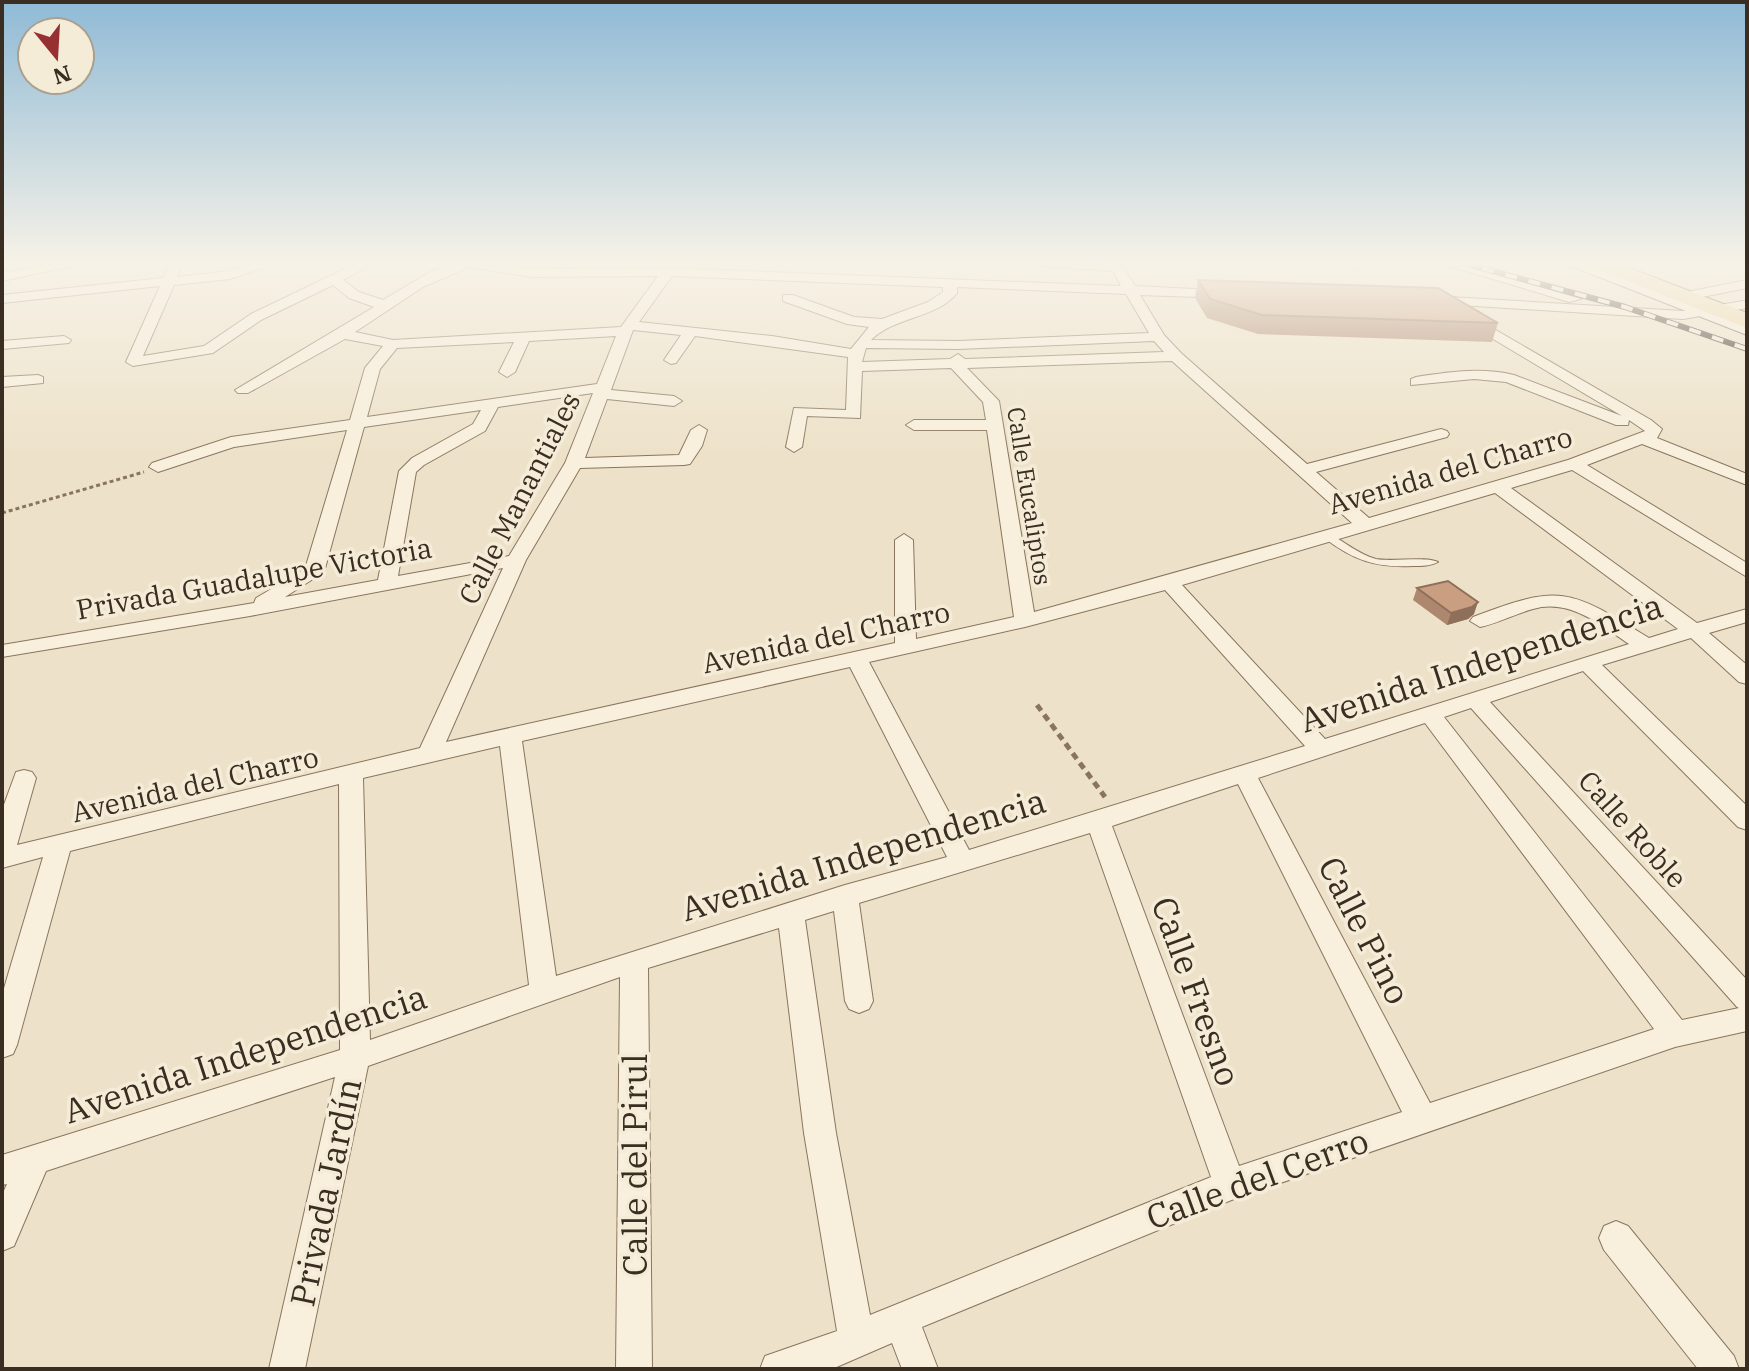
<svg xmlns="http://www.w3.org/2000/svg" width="1749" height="1371" font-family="'IBM Plex Serif',serif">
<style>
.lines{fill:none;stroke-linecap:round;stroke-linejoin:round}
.lane-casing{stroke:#89755e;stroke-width:2}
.street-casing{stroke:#89755e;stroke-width:2}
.secondary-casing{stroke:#6b5641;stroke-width:2}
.primary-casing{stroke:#574332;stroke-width:2}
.path-far1{stroke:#89755e;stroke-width:3;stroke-dasharray:4 3;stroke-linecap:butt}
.path{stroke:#89755e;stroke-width:5;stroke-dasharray:7 5;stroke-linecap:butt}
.lane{fill:#f8efdc;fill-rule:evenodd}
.street{fill:#f8efdc;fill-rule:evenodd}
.secondary{fill:#f8efdc;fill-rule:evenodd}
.primary{fill:#eed6a3;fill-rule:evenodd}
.rail-casing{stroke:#3a2d21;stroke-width:6}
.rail{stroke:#f5ecd8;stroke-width:4;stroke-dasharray:12;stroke-linecap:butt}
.wall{fill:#ae886e}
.shaded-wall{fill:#8d6f5a}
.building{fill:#ca9e80;stroke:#8d6f5a;stroke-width:2}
.labels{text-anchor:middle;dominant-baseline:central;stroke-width:7;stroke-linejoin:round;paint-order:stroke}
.far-street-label{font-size:24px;fill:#3a2d21;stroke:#f5ecd8}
.street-label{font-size:28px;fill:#3a2d21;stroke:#f5ecd8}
.near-street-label{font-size:34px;fill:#3a2d21;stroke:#f5ecd8}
</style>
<rect width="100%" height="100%" fill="#ede2c9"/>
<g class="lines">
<g class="lane-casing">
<path id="lane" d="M1351,262H1357L1359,270H1355Z
M1326,532C1343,540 1357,554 1376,559C1393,562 1426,556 1438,562C1431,566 1422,566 1413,566C1375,568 1353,560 1323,537V533Z"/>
</g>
<g class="street-casing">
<path id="street" d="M64,262H90L2,281V273Z
M171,262H183L177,277L229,271L262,262H281L230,279L174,285L143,356L204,346L251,314L359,262H375L343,280L359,292L383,300L430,272L457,262H487L532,269L668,268L1121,286L1113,271L1038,266L1032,262H1120L1135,286L1232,291L1234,294L1227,298L1140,295L1164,335L1181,353L1307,464L1441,429L1447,431L1449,434L1447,437L1316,472L1369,518L1568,460L1645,431L1629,420L1628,425H1616L1506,382L1474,379L1411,385V379L1416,377C1449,372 1481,367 1514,375L1622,416L1463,321L1475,318L1651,420L1662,429L1657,438L1747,474V485L1642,444L1587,465L1747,563V577L1572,470L1511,488L1697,623L1747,609V622L1709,633L1747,665V684L1739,682L1691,638L1602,665L1747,806V830L1738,827L1583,671L1490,702L1747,980V1031L1675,1047L1234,1199L922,1327L938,1369H902L892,1343L832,1369H760L765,1356L837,1331L804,1133L779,928L648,968L652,1369H616L620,977L368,1066L305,1369H269L335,1077L46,1171L14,1246L2,1251V1195L7,1184L2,1185V1155L340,1050L339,784L70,851L17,1045L13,1054L2,1058V995L43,857L2,868V810L16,772L24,770L32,772L36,778L17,845L420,748L503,568L250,616L2,657V645L254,603L256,598L305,569L347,430L234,447L158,472L149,467L152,463L231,437L350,420L365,368L383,346L345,339L248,393H238L235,390L374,307L349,298L333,285L261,320L213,353L133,366L126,362L160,286L2,303V295L163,278ZM469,267L532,277L658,276L621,327L393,340L355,332L423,287ZM672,276L943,287V292L928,302L882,319L854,317L793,295H783V301L847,324L869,327L851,349L772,336L639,322ZM957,287L1126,294L1149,333L958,341L871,340C895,316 936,319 957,293ZM633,330L681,335L664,360L671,364L676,363L695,336L848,357L846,410L794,408L786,447L794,452L802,447L807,416L860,418L862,371L951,368L983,402L986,420H914L906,425L914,430H987L1014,617L916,639L913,540L904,534L895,540V643L446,742L526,560L580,468L684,465L690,464L702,446L707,430L699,425L691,430L679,455L585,458L607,399L674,406L682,401L674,396L611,390ZM616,336L597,384L367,417L380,369L397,348L514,342L499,372L507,377L515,372L529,341ZM1154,341L1164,352L965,359L958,354L950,359L862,362L866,348L958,349ZM1172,361L1352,523L1034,612L999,401L967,368ZM593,393L565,463L509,556L398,576L416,472L424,465L485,431L498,407ZM481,410L473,424L412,458L399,471L378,580L285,597L324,572L364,427ZM1495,493L1678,629L1649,638C1569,589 1562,583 1473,617L1470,621L1480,627C1498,623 1515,614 1533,609C1569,598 1601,625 1629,644L1325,739L1182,585ZM1165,590L1305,746L969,850L869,662L1025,627ZM850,667L947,857L845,885L556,976L522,741ZM1471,708L1737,1007L1739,1008L1682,1020L1444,717ZM1425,723L1654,1029L1430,1103L1258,778ZM500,746L529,985L370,1040L363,778ZM1238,784L1402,1112L1239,1166L1112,826ZM1090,833L1211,1177L870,1315L836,1133L805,920L834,911L845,1001L849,1009L859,1013L869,1009L873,1001L859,903Z
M1436,262H1456L1581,299L1569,302Z
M1747,280V288L1672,303L1665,299L1672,295Z
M1433,296L1683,311L1743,301L1747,302V308L1683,319L1428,303L1426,300Z
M64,336L71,340L69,343L2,349V341Z
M38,375L43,377V383L2,387V377Z
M1616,1221L1628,1226L1734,1356L1739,1369H1698L1604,1250L1599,1238L1604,1226Z"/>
</g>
<g class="secondary-casing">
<path id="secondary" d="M1569,262H1594L1747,322V335L1571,266Z"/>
</g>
<g class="primary-casing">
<path id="primary" d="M1586,262H1614L1747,313V328L1589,266Z"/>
</g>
<path class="path-far1" d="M2,513L144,472"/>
<path class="path" d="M1037,705L1105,797"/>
<use href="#lane" class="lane"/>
<use href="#street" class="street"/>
<use href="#secondary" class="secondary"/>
<use href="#primary" class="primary"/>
<g class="rail-casing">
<path id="rail" d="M1459,262L1625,307L1747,349"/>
</g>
<use href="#rail" class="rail"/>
</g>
<path class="wall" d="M1198,280L1498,323L1492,342L1258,334L1207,318L1195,298Z
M1417,588L1474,614L1468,619L1447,625L1413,600Z"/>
<path class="shaded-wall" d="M1478,602L1474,614L1468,619L1447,625L1451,613Z"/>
<path class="building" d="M1198,280L1438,288L1498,323L1262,315L1210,299Z
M1448,581L1478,602L1472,607L1451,613L1417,588Z"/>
<linearGradient id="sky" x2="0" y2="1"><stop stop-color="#8fbad6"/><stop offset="0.58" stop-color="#f7f2e7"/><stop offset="1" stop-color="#f7f2e7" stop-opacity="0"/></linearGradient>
<rect width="1749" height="454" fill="url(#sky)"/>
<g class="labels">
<g class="far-street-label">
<text transform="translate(1030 496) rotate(81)">Calle Eucaliptos</text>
</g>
<g class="street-label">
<text transform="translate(1450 470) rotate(-16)">Avenida del Charro</text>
<text transform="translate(519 498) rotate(-63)">Calle Manantiales</text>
<text transform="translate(254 578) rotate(-10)">Privada Guadalupe Victoria</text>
<text transform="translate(826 637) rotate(-12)">Avenida del Charro</text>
<text transform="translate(195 784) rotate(-13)">Avenida del Charro</text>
<text transform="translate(1633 829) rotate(48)">Calle Roble</text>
</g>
<g class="near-street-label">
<text transform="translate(1481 662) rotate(-18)">Avenida Independencia</text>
<text transform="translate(863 854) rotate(-17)">Avenida Independencia</text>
<text transform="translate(1365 930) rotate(63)">Calle Pino</text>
<text transform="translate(1197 991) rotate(70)">Calle Fresno</text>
<text transform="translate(245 1053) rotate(-18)">Avenida Independencia</text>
<text transform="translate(634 1165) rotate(-90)">Calle del Pirul</text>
<text transform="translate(1257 1178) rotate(-20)">Calle del Cerro</text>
<text transform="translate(325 1192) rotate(-78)">Privada Jardín</text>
</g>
</g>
<rect width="1749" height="1371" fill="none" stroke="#3a2d21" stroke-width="8"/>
<g transform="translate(56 56) rotate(162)"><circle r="38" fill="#f5ecd8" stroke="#aaa08f" stroke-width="2"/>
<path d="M0-6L14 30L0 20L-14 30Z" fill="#963032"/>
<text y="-12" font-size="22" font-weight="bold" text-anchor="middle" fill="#3a2d21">N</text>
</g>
</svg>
